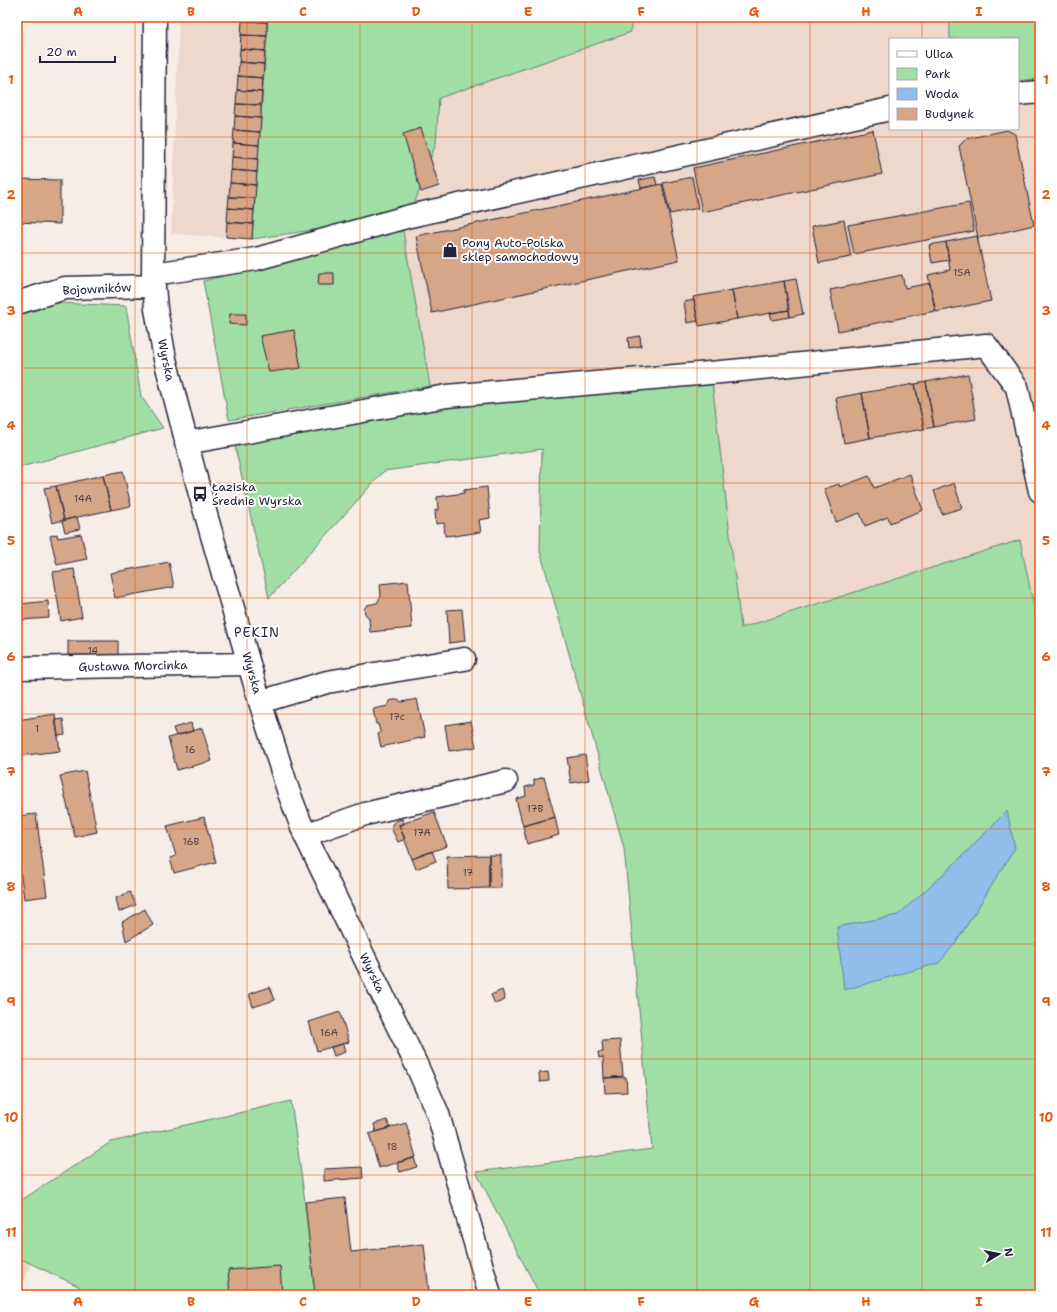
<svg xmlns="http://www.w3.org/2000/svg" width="1057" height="1312" font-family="'Shantell Sans',sans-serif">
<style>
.built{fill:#edd8cb}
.green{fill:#a1dea5;stroke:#628070}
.water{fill:#90bdea;stroke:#647fa4}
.building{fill:#d6a689;stroke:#22223b}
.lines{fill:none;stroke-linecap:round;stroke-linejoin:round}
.minor-casing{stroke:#22223b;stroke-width:25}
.minor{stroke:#fff;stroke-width:22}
.grid{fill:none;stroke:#e8590c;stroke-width:1;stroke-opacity:0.55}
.labels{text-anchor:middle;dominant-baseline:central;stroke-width:4;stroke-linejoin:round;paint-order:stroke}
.number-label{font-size:10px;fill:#4f434e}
.poi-label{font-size:12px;fill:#22223b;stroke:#fff;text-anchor:start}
.street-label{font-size:12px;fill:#22223b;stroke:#fff}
.neighbourhood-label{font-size:13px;letter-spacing:1px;fill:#22223b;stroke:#fff}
.neatline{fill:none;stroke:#e8590c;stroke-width:1.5}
.grid-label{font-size:13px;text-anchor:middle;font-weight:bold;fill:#e8590c}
</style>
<rect width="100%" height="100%" fill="#f7ede7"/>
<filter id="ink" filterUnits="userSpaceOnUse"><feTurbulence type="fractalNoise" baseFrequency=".025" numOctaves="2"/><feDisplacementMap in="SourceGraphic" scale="8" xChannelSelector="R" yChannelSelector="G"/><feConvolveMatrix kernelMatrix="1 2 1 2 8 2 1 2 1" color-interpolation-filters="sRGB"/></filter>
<g filter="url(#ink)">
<path class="built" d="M179,17H268L252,239L171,234Z
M631,17H950V39H890V129H1018V81L1040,78V636L1020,540L741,628L712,382L430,386L403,231L436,143L439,98L631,32Z
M17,1257L31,1264L17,1290Z"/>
<path class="green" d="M268,17H631V32L439,98L436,143L410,216L252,239Z
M950,17H1040V78L1018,81V39H950Z
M403,231L430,386L229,420L203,281Z
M57,303L126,306L141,396L163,428L17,468V316Z
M712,382L741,628L1020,540L1040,636V1295H540L476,1172L652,1149L624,848L540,551L542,449L384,471L269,598L234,442L436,408Z
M291,1101L318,1295H82L80,1287L17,1257V1203L111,1142Z"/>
<path class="water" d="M1007,811L1015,848L957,941L939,963L844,990L837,927L898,915L951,867Z"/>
<path class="building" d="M242,17H268L267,22L242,21Z
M242,21L267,22V36L241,35Z
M241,35L267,36L265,51L240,49Z
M240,49L265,51L264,64L239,62Z
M239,62L264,64L263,78L238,76Z
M238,76L263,78L262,92L237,90Z
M237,90L262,92L261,105L236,104Z
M236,104L261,105V118L235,116Z
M235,116L261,118L260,132L234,130Z
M421,128L439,186L421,192L403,134Z
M234,130L260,132L259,145L233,143Z
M873,130L882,174L702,212L693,168Z
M1007,130L1015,134L1034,225L978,238L959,146L966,139Z
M233,143L259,145L258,159L232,157Z
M232,157L258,159L257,172L231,170Z
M231,170L257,172L256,185L230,183Z
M655,177L657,185L641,188L639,180Z
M692,177L698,208L670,214L663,183Z
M17,179L60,180V224L17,222Z
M230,183L256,185L255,198L229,197Z
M662,184L679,260L432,313L416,236Z
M229,197L255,198L254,210L228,208Z
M969,203L974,231L854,254L848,225Z
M228,208L254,210L253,224L227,222Z
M844,220L851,257L819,263L812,226Z
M227,222L253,224L252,239L226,237Z
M977,236L991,301L936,312L928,275L950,270L946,242Z
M946,242L949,260L932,263L929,245Z
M319,273H334V285H318Z
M902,275L905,288L930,283L935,311L838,331L830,290Z
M796,279L803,314L790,317L784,281Z
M784,281L789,310L737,319L732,290Z
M732,290L737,319L699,326L693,297Z
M694,300L698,321L687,323L684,302Z
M789,310L790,317L772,320L770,313Z
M230,314H246V325L229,324Z
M294,330L301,368L269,372L260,336Z
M640,336L641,346L629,348L628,338Z
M968,374L976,419L934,427L926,382Z
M926,382L934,427L924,429L915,384Z
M915,384L924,429L870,438L862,393Z
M862,393L870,438L844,443L836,398Z
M123,471L131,506L111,510L103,475Z
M910,474L923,510L890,523L888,517L865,526L860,513L836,522L824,489L839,484L840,487L869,476L874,488Z
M103,475L111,510L64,520L56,486Z
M954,483L962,508L942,514L934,491Z
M56,486L64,520L52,523L44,488Z
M487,487L490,518L479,520L481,532L454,536V535L445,536L444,523L436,524L435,510H438L437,497L464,493V490Z
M77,517L80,529L65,532L62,521Z
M57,534L58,538L81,534L87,559L57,565L50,536Z
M169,562L174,587L115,598L110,573Z
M74,569L82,617L61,621L53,572Z
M408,581L412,628L370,632L369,618L365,614L364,609L367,605L377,603L381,596L380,584Z
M48,601L49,618L21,620L20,604Z
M462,609L465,641L449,643L447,610Z
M68,641H118V659L68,658Z
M417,699L425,737L381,747L378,734L380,733V731L378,724H376L373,709L388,706L390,701L393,700H397L402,702Z
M55,714L60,751L18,756L17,720Z
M63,719L65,735L58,736L55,720Z
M471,721L476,747L449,751L445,725Z
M191,723L193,731L176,736L173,728Z
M202,728L212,761L177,770L168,738Z
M585,755L589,780L571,783L567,758Z
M85,771L97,832L75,837L60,776Z
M544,777L555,817L523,826L516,799L526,796L525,787L534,785V780Z
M434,812L447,846L412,859L399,825Z
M36,814L47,896L24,899L17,847V816Z
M204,817L216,862L174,873L170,858L176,856L167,826Z
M555,817L559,835L527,844L523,826Z
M402,819L404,824L399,825L405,839L398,842L392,830V824L395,821Z
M432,851L436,861L416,869L412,859Z
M489,855V888L448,889L447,856Z
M489,855H501V888H489Z
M130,892L136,905L119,912L116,898Z
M145,909L153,925L126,941L122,922Z
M270,987L275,1000L253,1007L249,994Z
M502,990L505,1000L495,1004L491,995Z
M340,1012L349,1042L317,1051L309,1022Z
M620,1040L623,1076L604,1078L603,1057L599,1058L598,1052H603L602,1041Z
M343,1044L345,1052L334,1056L331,1047Z
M548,1072L549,1081L540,1082L539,1073Z
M626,1077L627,1092L605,1093L604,1078Z
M387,1120L390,1128L376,1132L374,1124Z
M406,1123L416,1157L379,1168L369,1134Z
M414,1158L417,1167L400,1172L397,1163Z
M362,1167L363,1178L324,1181V1169Z
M345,1198L351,1252L424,1244L429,1292L399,1295H315L305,1202Z
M280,1266L282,1295H230L228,1270Z"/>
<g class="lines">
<g class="minor-casing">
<path id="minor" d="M155,17L153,274L156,309L165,359L200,494L260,702L289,793L305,835L416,1064L438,1114L490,1295
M1018,94L1040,92
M153,274L256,259L410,216L890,109
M17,303L65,288L154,286
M186,443L447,396L732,371L986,345L1017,387L1040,491
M17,668L249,664
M260,702L327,682L464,659
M305,835L365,814L506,781"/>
</g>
<use href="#minor" class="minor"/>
</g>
</g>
<path class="grid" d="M135,17V1295M247,17V1295M360,17V1295M472,17V1295M585,17V1295M697,17V1295M810,17V1295M922,17V39M922,129V1295M17,137H1040M17,253H1040M17,368H1040M17,483H1040M17,598H1040M17,714H1040M17,829H1040M17,944H1040M17,1059H1040M17,1175H1040"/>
<defs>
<g id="shop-bare" transform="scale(1.2)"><path d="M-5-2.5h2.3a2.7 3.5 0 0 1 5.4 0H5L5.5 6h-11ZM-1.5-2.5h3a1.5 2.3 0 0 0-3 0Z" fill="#22223b" stroke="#fff" stroke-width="2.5" paint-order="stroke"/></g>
<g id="bus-bare" transform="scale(1.2)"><path d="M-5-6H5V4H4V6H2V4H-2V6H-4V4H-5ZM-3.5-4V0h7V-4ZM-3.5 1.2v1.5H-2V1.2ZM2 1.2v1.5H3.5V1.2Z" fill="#22223b" stroke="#fff" stroke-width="2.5" paint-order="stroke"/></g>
</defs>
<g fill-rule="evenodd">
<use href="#shop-bare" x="450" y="250"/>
<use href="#bus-bare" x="200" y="494"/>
</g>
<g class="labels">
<g class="number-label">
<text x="962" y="272">15A</text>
<text x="83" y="498">14A</text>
<text x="93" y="650">14</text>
<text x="397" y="716">17c</text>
<text x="37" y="728">1</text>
<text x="190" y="749">16</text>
<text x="535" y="808">17B</text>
<text x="422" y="832">17A</text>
<text x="191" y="841">16B</text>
<text x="468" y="872">17</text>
<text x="329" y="1032">16A</text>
<text x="392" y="1146">18</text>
</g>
<g class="poi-label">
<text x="462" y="243">Pony Auto-Polska<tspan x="462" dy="14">sklep samochodowy</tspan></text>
<text x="212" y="487">Łaziska<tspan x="212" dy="14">Średnie Wyrska</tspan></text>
</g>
<g class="street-label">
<text transform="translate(97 289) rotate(-3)">Bojowników</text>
<text transform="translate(166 360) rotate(78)">Wyrska</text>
<text transform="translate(133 666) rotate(-1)">Gustawa Morcinka</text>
<text transform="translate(252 673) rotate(74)">Wyrska</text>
<text transform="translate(372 973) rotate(64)">Wyrska</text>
</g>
<g class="neighbourhood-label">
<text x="257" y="632">PEKIN</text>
</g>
</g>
<rect width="1057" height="1312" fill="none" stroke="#fff" stroke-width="44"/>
<rect x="889" y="38" width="130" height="92" fill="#ffffff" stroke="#a7a7b1"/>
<rect x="897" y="51" width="20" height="6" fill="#ffffff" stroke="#a7a7b1"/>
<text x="925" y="58" font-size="12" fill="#22223b">Ulica</text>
<rect x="897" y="68" width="20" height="12" fill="#a1dea5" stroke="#a7a7b1"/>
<text x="925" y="78" font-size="12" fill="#22223b">Park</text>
<rect x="897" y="88" width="20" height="12" fill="#90bdea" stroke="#a7a7b1"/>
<text x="925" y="98" font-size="12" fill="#22223b">Woda</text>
<rect x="897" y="108" width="20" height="12" fill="#d6a689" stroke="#a7a7b1"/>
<text x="925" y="118" font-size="12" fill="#22223b">Budynek</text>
<g transform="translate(999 1254) rotate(80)" stroke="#ffffff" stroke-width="3" paint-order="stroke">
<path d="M0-3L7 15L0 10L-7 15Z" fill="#22223b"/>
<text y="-6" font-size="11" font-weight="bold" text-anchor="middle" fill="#22223b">N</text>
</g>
<path d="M40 56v6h75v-6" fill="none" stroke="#22223b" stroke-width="2"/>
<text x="46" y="56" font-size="12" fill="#22223b" stroke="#ffffff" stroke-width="3" paint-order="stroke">20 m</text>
<rect x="22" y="22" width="1013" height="1268" class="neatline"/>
<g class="grid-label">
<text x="78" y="16">A</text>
<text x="191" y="16">B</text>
<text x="303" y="16">C</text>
<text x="416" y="16">D</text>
<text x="528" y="16">E</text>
<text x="641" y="16">F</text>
<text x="754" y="16">G</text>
<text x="866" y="16">H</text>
<text x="979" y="16">I</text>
<text x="11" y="84">1</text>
<text x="1046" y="84">1</text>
<text x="11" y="199">2</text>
<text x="1046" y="199">2</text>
<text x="11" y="315">3</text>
<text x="1046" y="315">3</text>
<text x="11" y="430">4</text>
<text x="1046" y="430">4</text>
<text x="11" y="545">5</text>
<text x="1046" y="545">5</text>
<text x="11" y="661">6</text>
<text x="1046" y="661">6</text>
<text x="11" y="776">7</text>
<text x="1046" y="776">7</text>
<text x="11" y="891">8</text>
<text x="1046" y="891">8</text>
<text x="11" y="1006">9</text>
<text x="1046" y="1006">9</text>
<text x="11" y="1122">10</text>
<text x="1046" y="1122">10</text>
<text x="11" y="1237">11</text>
<text x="1046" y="1237">11</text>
<text x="78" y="1306">A</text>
<text x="191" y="1306">B</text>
<text x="303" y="1306">C</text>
<text x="416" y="1306">D</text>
<text x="528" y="1306">E</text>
<text x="641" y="1306">F</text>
<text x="754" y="1306">G</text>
<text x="866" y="1306">H</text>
<text x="979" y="1306">I</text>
</g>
</svg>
